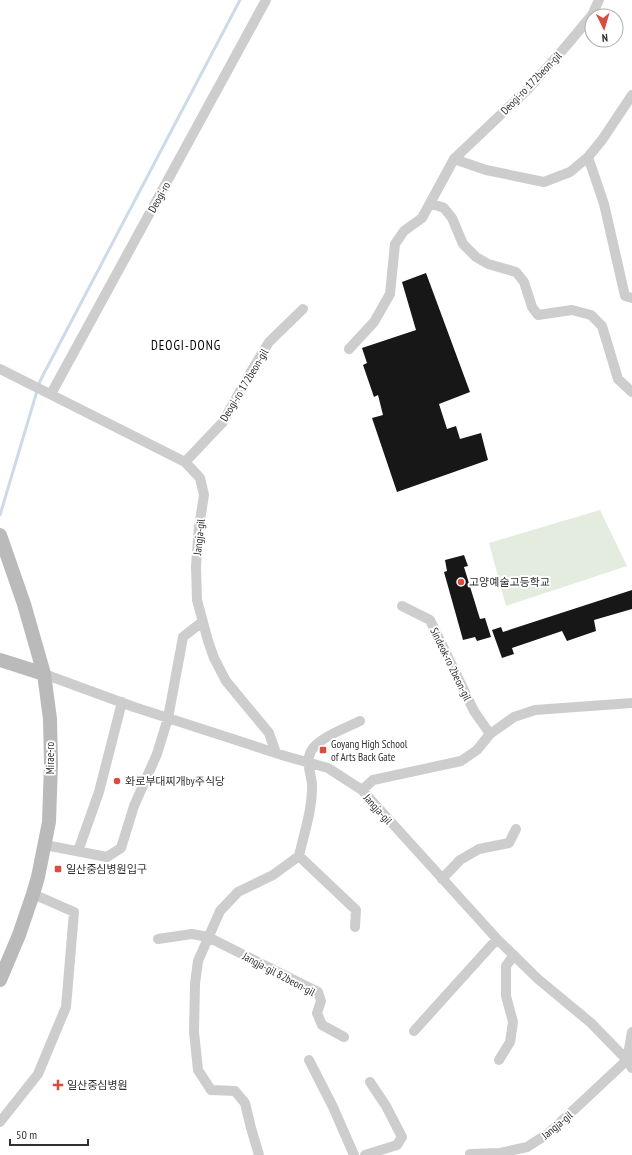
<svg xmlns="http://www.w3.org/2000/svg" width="632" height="1155" font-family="'PT Sans Narrow','Noto Sans KR',sans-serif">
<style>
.green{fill:#e3ecde}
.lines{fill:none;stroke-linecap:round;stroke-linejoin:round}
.stream{stroke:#ccdaea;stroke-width:3}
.building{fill:#171717}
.street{stroke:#cdcdcd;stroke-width:10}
.secondary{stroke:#bababa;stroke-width:14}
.poi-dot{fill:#da4c3e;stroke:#fff;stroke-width:1.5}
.labels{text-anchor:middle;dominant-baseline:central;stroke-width:4;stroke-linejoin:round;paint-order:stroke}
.street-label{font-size:11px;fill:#303030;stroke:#fff}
.poi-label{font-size:11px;fill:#303030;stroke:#fff;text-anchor:start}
.quarter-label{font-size:13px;letter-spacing:1px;fill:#000;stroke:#fff}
</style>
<rect width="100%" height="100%" fill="#fff"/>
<path class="green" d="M600,510L627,566L506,606L489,543Z"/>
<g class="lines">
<path class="stream" d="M0,515L40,381L240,0"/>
</g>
<path class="building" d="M426,273L470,392L439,404L447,429L456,426L460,439L481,433L488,460L397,492L372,418L383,415L378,395L374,397L363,365L367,363L362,348L416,330L402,282Z
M464,555L468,566L464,567L480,619L485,618L491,637L477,641L475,637L463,640L444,572L447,571L445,560Z
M632,590V609L594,620L596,631L567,641L562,631L512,648L514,654L502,658L492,630L501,627L503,632Z"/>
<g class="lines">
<path class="street" d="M588,157L604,204L625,296L632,298
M454,159L486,170L544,182L570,172L588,157L602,140L632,95
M430,203L444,208L452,218L463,244L476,257L488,264L516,272L524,282L532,307L538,315L572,310L591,315L602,326L618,379L632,392
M349,349L374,322L390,294L395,244L404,231L422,218L454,159L529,88L567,45L592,15L599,0
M0,369L185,462L200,478L204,495L199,527L196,566L197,600L208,641L214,658L226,681L269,733L276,753
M51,394L266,0
M185,462L223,422L252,370L269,342L303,309
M402,606L430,620L474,711L490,734
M44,674L134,707L285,756L328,768L362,790L497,939L538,979L591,1023L627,1060L632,1068
M362,790L373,780L461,761L477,750L490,734L514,717L535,710L632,703
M45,845L107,857L121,848L134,806L157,754L168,718L183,637L202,622
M78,851L99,792L122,702
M299,856L356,910L355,927
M442,879L460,860L479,849L509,843L516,829
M158,939L192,934L208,937L318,992L321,1001L317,1013L322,1025L344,1037
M414,1031L497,939
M309,1060L333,1107L354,1155
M499,1060L510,1042L513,1022L506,996V966L514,955
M0,1122L38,1074L66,1007L74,912L33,894
M470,1154L500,1153L527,1147L549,1133L627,1060L632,1032
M259,1155L251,1128L245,1103L235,1091L211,1090L198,1070L194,1032L195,984L198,961L220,911L238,892L273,875L299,856C304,833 313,808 312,784C311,772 305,763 311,751C318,738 346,728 360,721
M365,1155L397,1145L402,1137L386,1106L370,1082"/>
<path class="secondary" d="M0,535L24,604L44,674L50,719L51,764L49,822L38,877L33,894L19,935L0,980
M0,660L44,674"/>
</g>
<g class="poi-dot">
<circle cx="461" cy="582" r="4"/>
<rect x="319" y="746" width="8" height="8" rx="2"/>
<circle cx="117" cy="781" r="4"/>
<rect x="54" y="865" width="8" height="8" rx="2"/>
<path d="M56 1079h4v4h4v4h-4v4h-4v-4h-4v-4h4z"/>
</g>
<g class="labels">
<g class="street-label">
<text transform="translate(531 83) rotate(-46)">Deogi-ro 172beon-gil</text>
<text transform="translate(159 197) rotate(-61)">Deogi-ro</text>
<text transform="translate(244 385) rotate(-59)">Deogi-ro 172beon-gil</text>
<text transform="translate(199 537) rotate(-84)">Jangja-gil</text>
<text transform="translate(451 664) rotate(64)">Sindeok-ro 2beon-gil</text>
<text transform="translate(50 758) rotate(-90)">Mirae-ro</text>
<text transform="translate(378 809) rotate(48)">Jangja-gil</text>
<text transform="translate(279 974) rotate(28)">Jangja-gil 82beon-gil</text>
<text transform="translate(557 1125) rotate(-40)">Jangja-gil</text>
</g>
<g class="poi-label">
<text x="469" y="582">고양예술고등학교</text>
<text x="331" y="744">Goyang High School<tspan x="331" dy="13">of Arts Back Gate</tspan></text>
<text x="125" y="781">화로부대찌개by주식당</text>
<text x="66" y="869">일산중심병원입구</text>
<text x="67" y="1085">일산중심병원</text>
</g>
<g class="quarter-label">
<text x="186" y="345">DEOGI-DONG</text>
</g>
</g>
<g transform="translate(604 28) rotate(175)"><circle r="19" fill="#ffffff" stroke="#acacac"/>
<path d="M0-3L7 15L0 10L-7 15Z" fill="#da4c3e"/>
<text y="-6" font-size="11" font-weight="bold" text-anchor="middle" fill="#303030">N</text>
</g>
<path d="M10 1139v6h78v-6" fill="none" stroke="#303030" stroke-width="2"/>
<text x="16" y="1139" font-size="12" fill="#303030" stroke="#ffffff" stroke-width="3" paint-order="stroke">50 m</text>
</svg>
